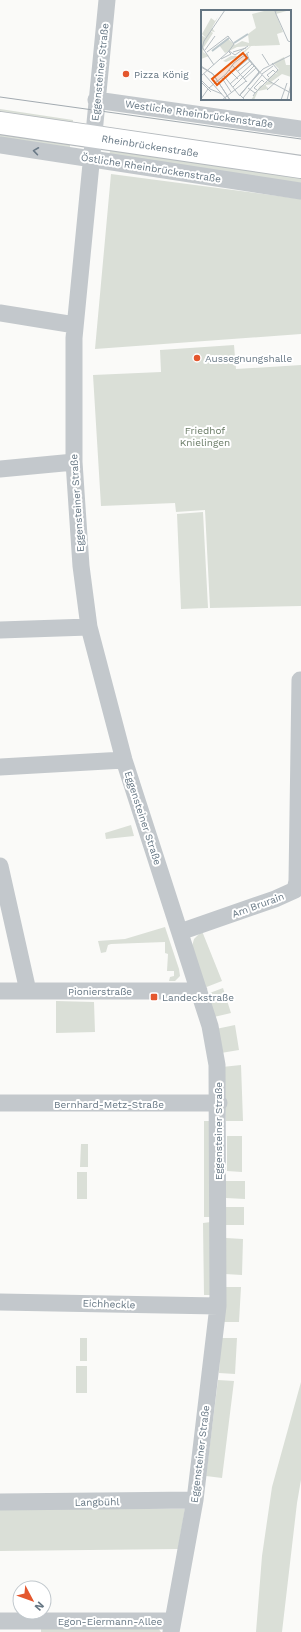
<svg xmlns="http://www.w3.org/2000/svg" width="301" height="1632" font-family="'Work Sans',sans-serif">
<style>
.green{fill:#dadfd7}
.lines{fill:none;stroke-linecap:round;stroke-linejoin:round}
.major-casing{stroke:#b5babe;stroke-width:24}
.minor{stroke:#c3c8cc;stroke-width:17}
.major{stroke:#fff;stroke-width:22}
.tram{stroke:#a2aab0;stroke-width:1}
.oneway{stroke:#6a7a87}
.poi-dot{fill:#e4572e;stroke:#fff;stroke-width:1.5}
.labels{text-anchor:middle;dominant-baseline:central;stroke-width:4;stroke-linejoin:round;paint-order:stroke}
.street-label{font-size:10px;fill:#657683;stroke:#fff}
.poi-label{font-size:10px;fill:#657683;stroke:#fff;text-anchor:start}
.park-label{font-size:10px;fill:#687a64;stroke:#fff}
.inset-river{fill:none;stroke:#bbc7cb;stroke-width:2}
.inset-road{fill:none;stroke:#b5bdc2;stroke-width:1}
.view{fill:#e8590c;fill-opacity:0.15;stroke:#e8590c;stroke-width:2}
.inset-edge{fill:none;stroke:#657683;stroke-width:2}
</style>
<rect width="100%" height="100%" fill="#fafaf8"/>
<path class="green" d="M0,109L73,120V124L0,114Z
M0,131L70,141V149L0,139Z
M111,147L301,174V183L109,156Z
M111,174L301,199V334L95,349Z
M234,345L236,369L301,365V606L210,608L205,510L176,512L175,503L101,506L93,375L161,372L160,350Z
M203,512L208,608L181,609L177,514Z
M131,825L134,836L106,839L105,833Z
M165,927L179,969L180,976L175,981H169L170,977L174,976V971H167L168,954L165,953V942L111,944L108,945L106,952L101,953L98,941L125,939Z
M202,931L222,981L204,988L192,946L194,939Z
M223,988L231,1013L214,1017L207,994Z
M56,1001L94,1002L95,1032L56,1033Z
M235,1025L239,1050L221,1053L216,1029Z
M241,1065L243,1121H226L222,1067Z
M204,1121H212L211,1217H204Z
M227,1136H242V1172L227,1171Z
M81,1144H88V1167H80Z
M77,1172H87V1199H77Z
M226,1181H245V1199L226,1198Z
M226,1207H244V1225H226Z
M211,1222L212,1295H204L203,1223Z
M226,1238L243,1239L242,1275L225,1274Z
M224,1287H241L239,1322H223Z
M80,1338H87V1361H80Z
M221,1338H237L235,1374L219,1373Z
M76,1366H87V1393H76Z
M218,1380L234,1381L222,1478L206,1476Z
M301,1382V1480L297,1503L282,1632H256L262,1556L272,1487Z
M0,1508L185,1509L178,1549L0,1551Z
M41,1625L158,1628L161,1632H41Z"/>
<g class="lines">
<g class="major-casing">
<path id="major" d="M0,123L301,167"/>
</g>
<path class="minor" d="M107,0L74,338V462L81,566L89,627L124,760L210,1026L217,1065L218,1306L195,1500L171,1632
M96,100L301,129
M0,145L301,191
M0,313L75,325
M0,469L74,462
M0,630L89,627
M0,767L124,760
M0,866L28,991
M180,932L275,899L295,890L297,881L300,680
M0,991H199
M0,1103H219
M0,1302L218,1306
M0,1502L195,1500
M0,1621H173"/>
<use href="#major" class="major"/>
<path class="tram" d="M0,97L301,139"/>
</g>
<defs><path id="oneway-chevron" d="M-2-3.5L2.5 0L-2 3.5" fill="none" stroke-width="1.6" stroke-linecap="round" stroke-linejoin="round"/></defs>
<use class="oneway" href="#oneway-chevron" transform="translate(36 151) rotate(-172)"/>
<g class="poi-dot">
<circle cx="126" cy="74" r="4"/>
<circle cx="197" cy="358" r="4"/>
<rect x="150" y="993" width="8" height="8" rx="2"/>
</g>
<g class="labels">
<g class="street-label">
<text transform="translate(100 72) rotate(-84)">Eggensteiner Straße</text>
<text transform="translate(199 114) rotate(8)">Westliche Rheinbrückenstraße</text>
<text transform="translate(150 146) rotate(9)">Rheinbrückenstraße</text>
<text transform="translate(151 168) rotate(9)">Östliche Rheinbrückenstraße</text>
<text transform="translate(77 503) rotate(-94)">Eggensteiner Straße</text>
<text transform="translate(143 818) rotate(72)">Eggensteiner Straße</text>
<text transform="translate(258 905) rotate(-20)">Am Brurain</text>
<text x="100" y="991">Pionierstraße</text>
<text x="109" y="1104">Bernhard-Metz-Straße</text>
<text transform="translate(218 1131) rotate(-90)">Eggensteiner Straße</text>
<text transform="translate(109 1304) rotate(2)">Eichheckle</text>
<text transform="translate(200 1454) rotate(-83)">Eggensteiner Straße</text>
<text transform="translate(97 1502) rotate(-1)">Langbühl</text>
<text x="110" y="1621">Egon-Eiermann-Allee</text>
</g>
<g class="poi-label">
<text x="134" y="74">Pizza König</text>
<text x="205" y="358">Aussegnungshalle</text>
<text x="162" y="997">Landeckstraße</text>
</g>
<g class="park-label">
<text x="205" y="430">Friedhof<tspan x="205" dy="12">Knielingen</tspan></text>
</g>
</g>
<g transform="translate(201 10)">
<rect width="90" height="90" fill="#fafaf8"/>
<path d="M67,0H89L75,4L82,22L76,24L79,35L50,36L41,45L37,47L25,52L22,51L30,46H37L49,36L36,37L24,43L18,35L27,29L25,27L34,35L41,31L48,33L47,24L55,18L51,4ZM17,7L11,18L14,22L9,21L12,23L3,37L2,42L8,46L0,49V25L5,28L1,24L10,8L14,11ZM83,47L85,55H90V67L81,64L70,72L72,74L65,75V76L67,78V79L57,81L53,90H50L59,76L65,74L63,73L68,71L66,69L69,67L74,63L77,65L74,62L78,59L72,53Z" fill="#dadfd7"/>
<path class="inset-river" d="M33,33L47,24M11,41L28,28"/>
<path class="inset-road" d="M79,0L74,1L75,4L87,31L90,32M1,37L13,55M4,40L14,26M0,42L3,31L24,0M6,42L27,26L33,34L28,41M32,42L45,38M46,44L48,49L58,61V63L39,85L44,90L39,85L58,62L46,47ZM61,44L68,55M43,45L66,70L90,83M20,49L30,44L28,42M31,55L46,72M0,56L12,64L29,90M0,57L12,64L29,90M35,59L47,49M28,60L37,69M37,61L49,51M3,64L26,90M61,64L72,56M0,66L28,41L34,45L47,36M23,66L38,85M68,67L66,65L70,62L72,60L74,62M21,68L30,82M43,69L55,58M0,70L9,79L21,84M0,72L10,82M29,74L51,54M32,77L53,56M8,78L25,64L33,53L48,42M47,78L54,83L52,86M56,80L53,78L61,70L63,72M66,80L78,69M54,83L77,60L71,53M38,86L62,59L90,45M42,88L61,65M0,89L7,79M21,90L45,71M80,90L86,73M86,90L90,74"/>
<path class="view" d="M42,43L46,48L16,75L11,69Z"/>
<rect width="90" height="90" class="inset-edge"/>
</g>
<g transform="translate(32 1600) rotate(131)"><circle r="19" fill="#ffffff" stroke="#c1c8cd"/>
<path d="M0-3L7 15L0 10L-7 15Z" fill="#e4572e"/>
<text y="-6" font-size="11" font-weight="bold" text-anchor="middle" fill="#657683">N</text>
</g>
</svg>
